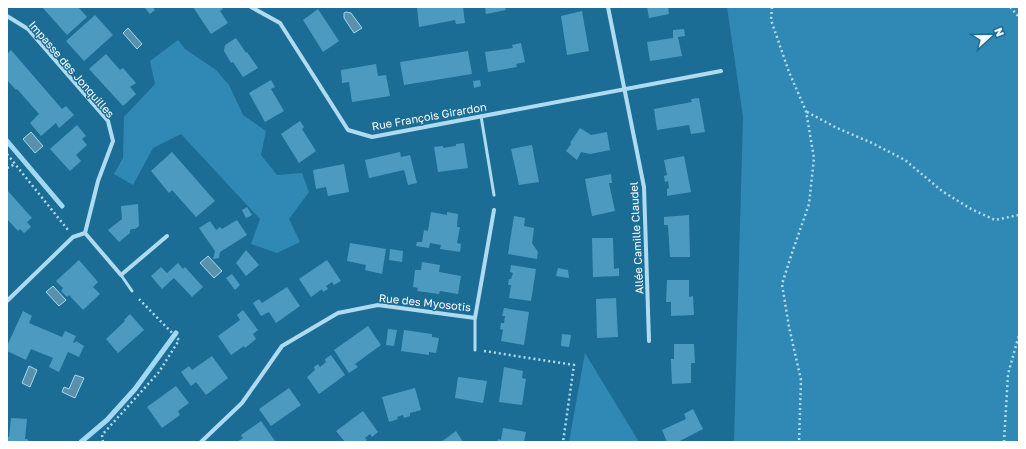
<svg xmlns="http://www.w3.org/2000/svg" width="1026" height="449" font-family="'Golos Text',sans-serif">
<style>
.green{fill:#3089b4}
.water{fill:#5b90ab;stroke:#a2d9f2}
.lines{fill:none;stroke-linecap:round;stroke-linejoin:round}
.stream{stroke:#a2d9f2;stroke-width:5}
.building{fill:#4d9ac0}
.path{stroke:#afdbf0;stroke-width:2.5;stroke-dasharray:2 3;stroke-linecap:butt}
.lane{stroke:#afdbf0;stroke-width:3}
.street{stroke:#afdbf0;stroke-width:4}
.labels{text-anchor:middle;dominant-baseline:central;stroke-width:3;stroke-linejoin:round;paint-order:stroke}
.street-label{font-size:11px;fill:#fff;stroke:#1b6d96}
</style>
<rect width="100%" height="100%" fill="#1b6d96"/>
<path class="green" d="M727,7H1019V442H734L743,117Z
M178,40L185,49L216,70L229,85L243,115L266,131L261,155L277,175L302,173L309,192L289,219L300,242L277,253L251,244L260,219L181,134L153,148L133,185L114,174L123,158L124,117L155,84L150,61Z
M585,353L639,442H569Z"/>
<path class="water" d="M346,12L351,13L362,28L354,33L344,18V13Z
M128,28L142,44L137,49L123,33Z
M31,132L43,146L35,153L23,139Z
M208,256L222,271L214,278L200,263Z
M53,286L66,300L59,306L46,292Z
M29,366L37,370L30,387L22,383Z
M75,375L84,378L75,398L62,392L64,387L69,389Z"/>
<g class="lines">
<path class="stream" d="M7,141L62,206
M81,442L107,420L135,389L176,333"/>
</g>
<path class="building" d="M42,7H78L87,17L67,35Z
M144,7H153L155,10L150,14Z
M193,7H221L223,9L220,11L228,23L211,34Z
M417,7H463L465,23L456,24L455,20L419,27Z
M485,7H505L506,10L486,14Z
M647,7H668L669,14L649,18Z
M318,9L339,41L323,52L303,20Z
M582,11L589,51L567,55L561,16Z
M95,15L113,35L84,61L66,41Z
M684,29L685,36L678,37L682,56L650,61L647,42L673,38V30Z
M236,38L246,53L247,52L258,68L243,77L233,62L231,63L224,51L225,45Z
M521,43L525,62L516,64L517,67L488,72L485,52L513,48L512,45Z
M11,50L62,109L66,106L74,115L59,128L56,123L41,136L30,123L39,114L17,89L16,90L7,80V54Z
M468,51L472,74L404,85L400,62Z
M106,54L120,70L123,68L136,83L130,87L136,94L123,106L89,69Z
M376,64L378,76L386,75L390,96L352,102L349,82L342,83L341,70Z
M271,80L275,87L271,89L284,111L265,122L249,93Z
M480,80L481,86L474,88L473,81Z
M699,98L705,132L691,134L689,125L657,130L654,109L692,102L691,99Z
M300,121L304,127L302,129L316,151L299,163L281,134Z
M77,125L86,136L82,139L87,145L76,155L81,161L70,171L50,149Z
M580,128L591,135L607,132L610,150L590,154L581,152L577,160L566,151L571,144L570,143Z
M464,143L468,168L438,172L434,147L443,146V148L456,146V144Z
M532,145L539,182L519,185L511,149Z
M172,152L215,201L196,217L172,190L169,193L151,171Z
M400,152L401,157L410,155L417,183L408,185L404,170L369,178L365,160Z
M684,156L691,192L667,196V189L669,188L668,181L665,182L664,176L667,175L664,160Z
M344,164L349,192L328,196L326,187L316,189L313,170Z
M611,174L612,183H609L615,211L592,216L585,179Z
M7,190L32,218L27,222L31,227L24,233L20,229L18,231L7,219Z
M138,204L139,226L135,229H132L130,230V233L119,242L108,230L122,219L121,206Z
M247,207L252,215L246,218L242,210Z
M431,212L447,215V212L458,214L457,227H460L457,243L461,244L460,252L440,249L441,245L430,243L429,248L416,246L417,242H422L424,230L428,231Z
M689,215L690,257H670L668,225H664V217Z
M514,216L525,218L524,226L534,228L532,243L538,252L537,259L508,254Z
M237,220L247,235L220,252L219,258L213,259L215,251L199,228L210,221L216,230L220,227L222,229Z
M592,238H613L614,269L619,268V276L593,277Z
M350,243L386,249L382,274L365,270L366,265L347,261Z
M390,249L403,251L402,262L389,260Z
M246,250L259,265L246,276L236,263Z
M79,260L98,282L93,287L100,294L83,310L69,295L67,297L61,291L63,288L56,281Z
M327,260L341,281L334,285L332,282L326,286L328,289L323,292L322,289L311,297L299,279Z
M422,262L440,265L439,272L461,276L458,294L440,291L439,294L417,291L418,288L413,287L415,270H421Z
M178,263L183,269L185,267L203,287L192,297L174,278L162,289L151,276L161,267L167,273Z
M511,265L536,269L531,301L509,298L511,285H508L509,279H511L513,273L510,272Z
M558,268L568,270L569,278L556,276Z
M232,274L240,285L235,290L226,278Z
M667,280H689V297L693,296L694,315L671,316V302H666Z
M287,287L300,306L276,323L269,312L261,316L253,303L259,299L262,303Z
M616,298L618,337L597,338L596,299Z
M504,308L529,312L524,345L501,341L503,330L500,329L501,323H504L505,316H502Z
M243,310L258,330L253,334L256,339L245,348L244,346L231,355L218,336L240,320L237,315Z
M23,311L32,316L29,323L62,337L65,331L76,336L73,342L75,343L76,341L84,346L79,357L68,352L59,372L49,367L53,358L31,349L26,360L7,351V346Z
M130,314L144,330L118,353L106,339L125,321L124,320Z
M368,326L381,345L355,364L358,367L349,373L334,350Z
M388,329L397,330L394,346L386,345Z
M404,330L432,334V337L439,338L436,353L429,352V355L401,351Z
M562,334L571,335L569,347L561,346Z
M674,344H694L695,363H691V383L672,384L671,364V359H674Z
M331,355L345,375L319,394L307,377L315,370L314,367L318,364L320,367L326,362L325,359Z
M212,356L228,378L206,395L196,382L191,386L181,372L189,366L192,370Z
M504,367L523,371L522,378L526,379L522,405L499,402Z
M458,377L487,381L483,403L455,398Z
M176,386L189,403L178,411L180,415L162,428L147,407Z
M289,388L301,405L271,426L259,409Z
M415,388L421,410L410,413V416L404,418L403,415L397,417L398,419L389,422L382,397Z
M693,409L703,429L678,442H667L662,430L686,419L684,414Z
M363,411L378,432L372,437L370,434L365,438L367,440L364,442H345L336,431Z
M11,418L27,419L25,439H27L30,442H7V437H9Z
M261,421L275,441L237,442L243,438L241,435Z
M503,428L526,432L524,442H498V439L501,440Z
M456,431L463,442H441Z"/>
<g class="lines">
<path class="path" d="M772,7L771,20L789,72L806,111L814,158L809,204L792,253L782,284L789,327L801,380L799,442
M1010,7L1019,17
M807,112L837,128L872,143L905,160L942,191L971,209L995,220L1019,215
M7,154L68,230
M7,168L15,164
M484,351L574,365L563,442
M103,442L102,435L159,372L179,340L137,297
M1004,442L1008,374L1019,335"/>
<path class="lane" d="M481,116L494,195
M121,275L132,291
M475,350V318"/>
<path class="street" d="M251,7L280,23L348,130L372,137L721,71
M608,7L644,187L649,341
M7,16L28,29L108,121L113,141L98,181L85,233
M7,301L73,237L85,233L121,275L167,236
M201,442L242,403L282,346L338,313L378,305L475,318L494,210"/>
</g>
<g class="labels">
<g class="street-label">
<text transform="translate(72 69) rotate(49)">Impasse des Jonquilles</text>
<text transform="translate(429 116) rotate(-10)">Rue François Girardon</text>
<text transform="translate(636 238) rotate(-93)">Allée Camille Claudel</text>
<text transform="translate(425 302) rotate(6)">Rue des Myosotis</text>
</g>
</g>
<rect width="1026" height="449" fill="none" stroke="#ffffff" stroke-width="16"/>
<g transform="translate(990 36) rotate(68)" stroke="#1b6d96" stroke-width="3" paint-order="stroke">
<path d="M0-3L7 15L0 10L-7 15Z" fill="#ffffff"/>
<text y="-6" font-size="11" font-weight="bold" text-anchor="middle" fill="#ffffff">N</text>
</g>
</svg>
